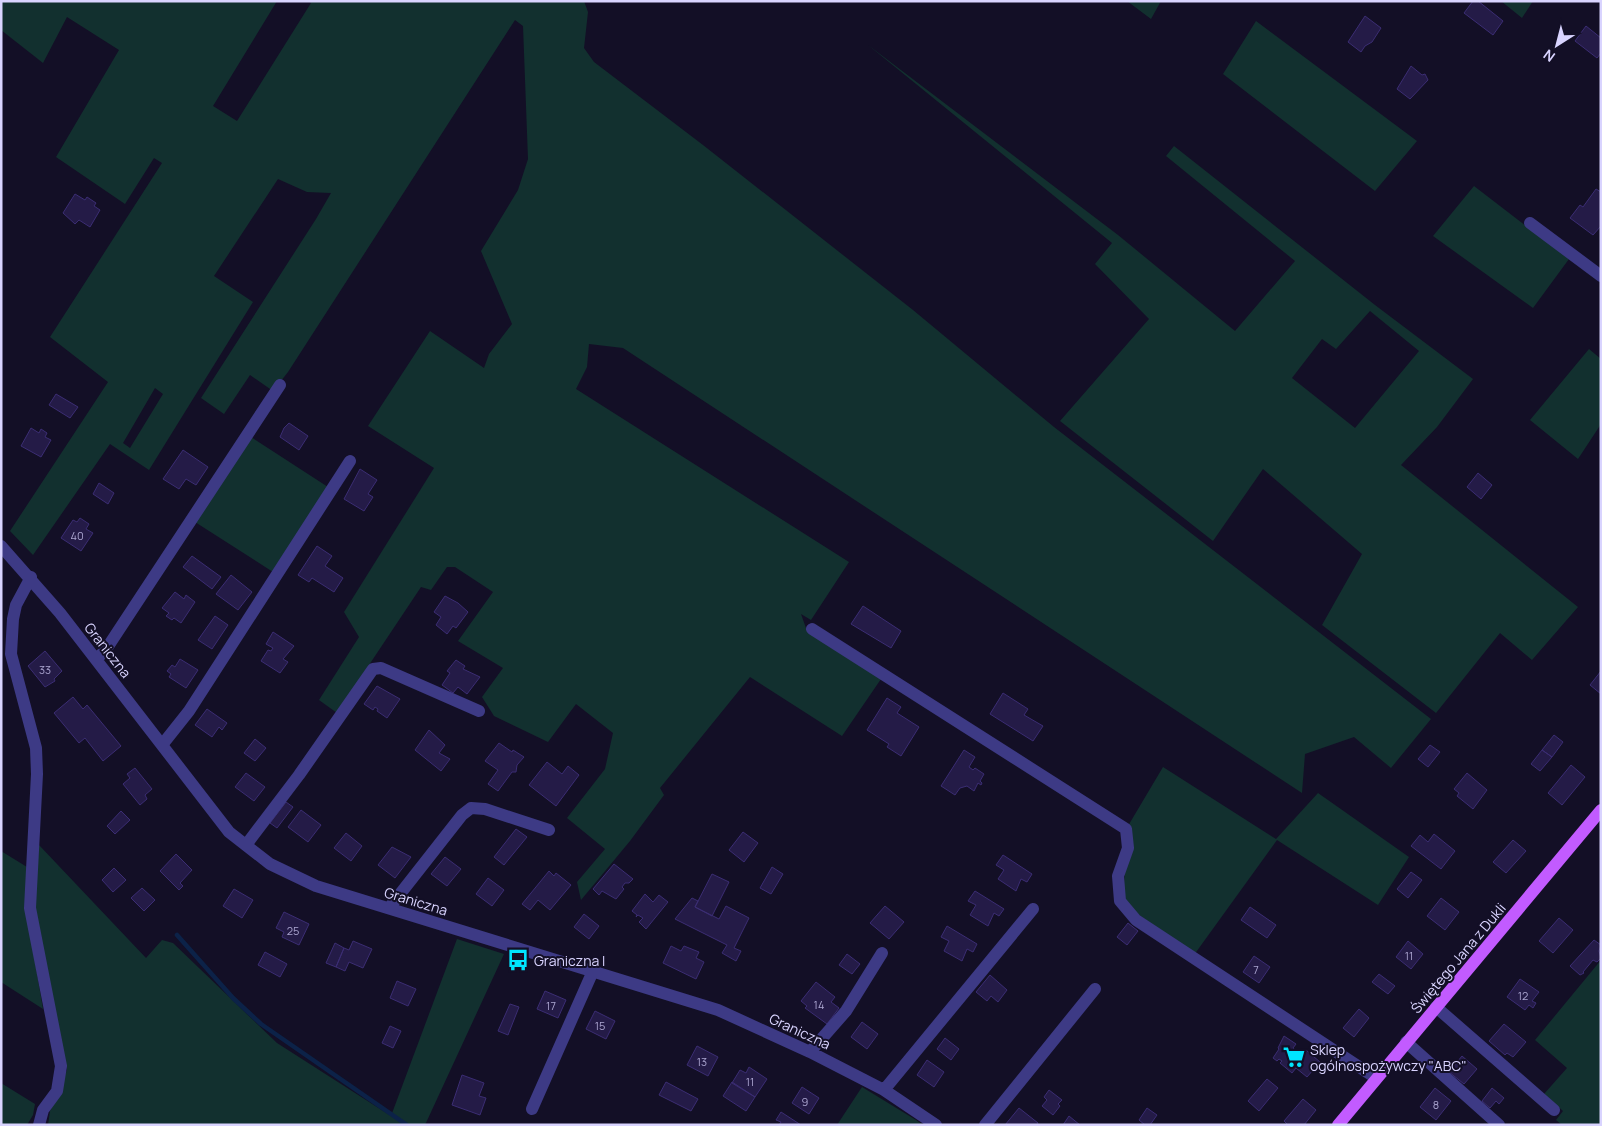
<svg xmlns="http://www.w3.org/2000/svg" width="1602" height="1126" font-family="Manrope,sans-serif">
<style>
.green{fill:#12302f;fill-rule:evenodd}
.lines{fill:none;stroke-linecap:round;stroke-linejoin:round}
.stream{stroke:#0c2248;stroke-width:4.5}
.building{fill:#241b47;stroke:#3b2d73}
.minor{stroke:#3d3a85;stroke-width:12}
.major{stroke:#c25bff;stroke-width:12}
.labels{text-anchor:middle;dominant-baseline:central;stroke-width:4;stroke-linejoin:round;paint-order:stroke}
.number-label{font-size:11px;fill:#aca6d1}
.street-label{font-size:14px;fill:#d9d4ff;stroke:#130f26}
.poi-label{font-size:14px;fill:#d9d4ff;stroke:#130f26;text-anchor:start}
</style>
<rect width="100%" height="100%" fill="#130f26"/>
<path class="green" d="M1,1H277L213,106L237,121L311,3L309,1H584L588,12L584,48L594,62L703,145L913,310L1054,427L1431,719L1391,768L1354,737L1305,754L1302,793L623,348L589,344L587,367L576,389L849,562L811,620L801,614L807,631L881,679L842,736L750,677L660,788L664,795L630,841L581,900L577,882L605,849L567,818L605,769L613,733L576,704L548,742L494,716L482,697L503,668L458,641L493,592L455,567H447L431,590L421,587L337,713L319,700L359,637L344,612L434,468L368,426L430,331L484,368L489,354L512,324L481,251L518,190L528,159L523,26L515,20L288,372L273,391L250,375L224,414L201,398L316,219L331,193L307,192L278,179L214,276L253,302L149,470L110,444L33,555L10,531L108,382L50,337L162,163L154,158L125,204L56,157L119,50L67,17L43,63L1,30ZM155,388L163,394L130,448L123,443Z
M1127,1H1161L1151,19Z
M1501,1H1533L1522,18Z
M1256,21L1417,141L1375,191L1223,74Z
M868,45L1118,235L1235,331L1295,261L1166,156L1174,146L1375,305L1473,379L1437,427L1401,465L1578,607L1532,660L1500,633L1436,713L1322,625L1362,554L1263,469L1213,541L1060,421L1149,319L1095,264L1112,243ZM1370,311L1419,351L1355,428L1292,378L1322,339L1336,349Z
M1474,186L1569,259L1533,308L1433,236Z
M1589,349L1601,359V424L1578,459L1530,420Z
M251,437L328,487L273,572L195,522Z
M1163,767L1276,839L1318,793L1409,857L1378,905L1277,840L1194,955L1135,912L1123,898L1128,826Z
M39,845L146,958L162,940L173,943L277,1043L391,1116L457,939L504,954L425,1125H48L50,1111L67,1070L34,907Z
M1,851L27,867L26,908L43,1009L1,982Z
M1601,960V1125H1562L1556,1120L1563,1111L1544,1094L1567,1068L1535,1040Z
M1,1083L35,1104L33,1115L27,1125H1Z
M862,1087L916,1120L923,1125H837Z"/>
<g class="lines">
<path class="stream" d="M177,935L233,998L261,1024L407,1125"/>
</g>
<path class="building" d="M1473,1H1478L1503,21L1493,35L1464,13Z
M1365,16L1381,28L1372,42L1365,46L1361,52L1348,42Z
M1586,26L1601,38V53L1597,58L1575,41Z
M1411,66L1422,75L1425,74L1428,80L1410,99L1397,89Z
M1596,189L1601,192V226L1593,235L1570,218L1580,205L1583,207Z
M75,194L85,200L87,197L96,203L94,206L100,210L90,227L79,220L75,224L63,213Z
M56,394L78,407L70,418L49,405Z
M289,423L308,436L299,450L280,437L284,428Z
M31,428L39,433L41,429L47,433L45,437L51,440L41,457L21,446Z
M183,450L208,467L196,485L186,479L179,489L163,479Z
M360,469L377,480L368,494L373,497L364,511L344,499Z
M1478,473L1492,485L1481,499L1467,487Z
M99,483L114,493L108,504L93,494Z
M80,518L89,524L86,529L93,533L81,551L61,538L73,520L77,522Z
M317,546L332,556L325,566L343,578L334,592L312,578L309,582L298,575Z
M192,556L221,577L212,589L183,567Z
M231,575L252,592L238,610L216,594Z
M175,592L184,599L186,595L195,602L181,623L174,618L172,620L166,616L169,613L162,608Z
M445,596L458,603L468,612L456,628L453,626L447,634L436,625L441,617L434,612Z
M863,606L901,631L891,648L851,624Z
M215,616L228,625L212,649L198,640Z
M273,632L294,646L283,659L288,662L280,673L261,661L268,650L271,651L273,648L266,644Z
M45,651L62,671L54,679L55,681L45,687L28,666Z
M180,659L198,670L186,688L169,677L171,674L167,671L172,665L175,667Z
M456,660L465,666L463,669L480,677L467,694L458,687L453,693L442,685L450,673L447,671Z
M1601,671V694L1590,685Z
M377,686L400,699L387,718L377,711L378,709L375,707L373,710L364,704Z
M1003,693L1028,709L1024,715L1043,726L1033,741L990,714Z
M73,697L83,709L87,705L121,746L103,761L85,738L79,743L54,713Z
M887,698L901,707L897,713L919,727L901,756L887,747L889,744L867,730Z
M207,709L227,723L222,730L219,727L212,737L195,725Z
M429,730L445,745L439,753L450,759L441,771L415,750Z
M1554,735L1563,742L1552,757L1542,750Z
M255,739L266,748L255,761L244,753Z
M499,743L512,752L513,750L524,757L517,765L516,772H512L498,791L488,784L498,770L485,761Z
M1430,745L1440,752L1428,767L1418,759Z
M964,750L975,757L969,767L973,770L975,768L984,774L980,781L982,783L981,785L978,783L974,791L967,786L960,788L955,795L941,786Z
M1542,750L1552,757L1540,771L1531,764Z
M547,762L562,774L568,766L579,775L556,806L529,785Z
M1571,765L1585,777L1562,805L1548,793Z
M135,768L152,789L145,795L147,799L140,805L123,784L130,778L127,774Z
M246,773L265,787L254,801L235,787Z
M1467,773L1487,790L1473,809L1457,796L1459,793L1454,789Z
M286,802L293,807L277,828L270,823Z
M301,810L321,825L308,842L288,827Z
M121,811L130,820L115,834L107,826Z
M516,829L527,837L504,865L494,857Z
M743,832L758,843L744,862L729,850Z
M346,833L362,846L351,861L334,848Z
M1434,834L1455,851L1441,869L1411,846L1420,835L1428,842Z
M1513,840L1526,851L1506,873L1493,862Z
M392,847L411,857L395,878L378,865Z
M176,854L192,870L180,883L183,886L179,890L160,871Z
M1003,855L1032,874L1027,882L1021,879L1016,891L998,879L1004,870L996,865Z
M445,857L461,869L447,886L431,874Z
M614,864L633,879L629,883H625L622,887L624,889L616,899L602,891L599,895L593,889Z
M772,867L783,874L771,894L760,888Z
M114,868L126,880L113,892L102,880Z
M549,871L554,876L556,873L571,885L550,910L538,900L530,910L522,904Z
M1411,872L1422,880L1408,898L1397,889Z
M712,874L729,882L712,916L695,907Z
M488,878L504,890L492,906L476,894Z
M142,888L155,900L144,911L131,898Z
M234,889L253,900L242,918L223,906Z
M975,891L1004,909L999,916L994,913L988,926L970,915L976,905L968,901Z
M645,894L653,902L659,895L668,902L646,929L639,922L643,918L638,915L636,917L637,915L632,911Z
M692,898L698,901L695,907L719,919L726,906L749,918L734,948L741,951L736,961L722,953L727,945L675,919Z
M1441,898L1459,912L1445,930L1427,916Z
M885,906L904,922L889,939L870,923Z
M1250,907L1276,925L1267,938L1241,920Z
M284,912L309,924L299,945L282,937L284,932L276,928Z
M584,914L599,926L589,939L574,927Z
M1559,918L1573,930L1553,953L1539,941Z
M1128,923L1138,931L1127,945L1117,937Z
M947,926L977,944L973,952L967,949L962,961L944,951L949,941L941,937Z
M1594,940L1601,945L1599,951L1601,958L1597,962L1593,960L1583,972L1584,973L1580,975L1570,966Z
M353,941L372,949L363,968L349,962L345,971L336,967L344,948L349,950Z
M1408,941L1423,954L1411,969L1396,957Z
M335,943L344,948L336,967L326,963Z
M671,946L681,951L684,946L699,952L696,958L704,962L696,979L663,963Z
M265,952L287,964L280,977L258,965Z
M847,954L860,964L852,974L839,965Z
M1254,956L1270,967L1259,983L1243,972Z
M1379,974L1395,986L1388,994L1372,982Z
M990,975L1007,990L998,1002L991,996L987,1001L976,992Z
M1520,979L1539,992L1532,1001L1536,1003L1533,1008L1529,1005L1525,1010L1507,997Z
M397,981L416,989L408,1006L390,998Z
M816,982L835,997L831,1002L839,1008L827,1024L805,1008L807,1006L801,1001Z
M545,991L566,1000L558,1018L537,1009Z
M510,1004L519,1007L508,1035L498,1031Z
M1359,1009L1369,1018L1354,1037L1343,1028Z
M595,1011L615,1021L606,1039L586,1029Z
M862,1022L878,1034L867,1049L851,1037Z
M1504,1024L1526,1042L1513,1057L1507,1053L1505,1055L1489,1041Z
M390,1026L401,1031L393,1048L382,1043Z
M1284,1036L1296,1044L1293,1048L1302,1056L1306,1050L1320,1062L1307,1077L1296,1068L1292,1073L1280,1063L1282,1061L1279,1059L1277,1061L1273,1058L1279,1049L1278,1048Z
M945,1038L959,1049L951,1060L937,1049Z
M697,1046L718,1057L708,1076L687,1065Z
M1462,1056L1477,1069L1464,1084L1449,1072Z
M927,1060L944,1072L934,1087L917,1075Z
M749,1067L767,1079L755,1097L732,1083L740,1070L746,1073Z
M462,1075L484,1083L479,1096L486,1098L480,1115L452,1105Z
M1267,1079L1278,1088L1259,1111L1248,1101Z
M666,1082L698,1099L691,1111L659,1095Z
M732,1082L755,1097L746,1111L723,1096Z
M802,1087L819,1098L809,1114L792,1103Z
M1435,1088L1451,1101L1436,1120L1420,1107Z
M1492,1088L1504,1098L1499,1104L1496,1101L1490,1108L1482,1101Z
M1049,1090L1062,1100L1058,1104L1060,1106L1053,1115L1042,1106L1047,1100L1044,1097Z
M1303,1099L1316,1110L1304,1125H1288L1284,1121Z
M1019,1108L1038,1123L1037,1125H1005Z
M1147,1108L1157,1115L1150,1125H1145L1139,1120Z
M781,1112L801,1125H779L781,1122L776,1120Z
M1069,1116L1080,1125H1063Z"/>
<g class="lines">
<path class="minor" d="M1530,223L1601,276
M1,546L60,613L229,832L270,864L316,886L718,1010L810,1052L884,1090L936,1125
M31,577L16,605L13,619L11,654L36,748L37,774L30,908L61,1066L57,1091L43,1110L39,1125
M812,629L1126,829L1128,848L1118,876L1120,901L1136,920L1376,1078
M96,659L105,651L280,385
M162,745L189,711L350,461
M246,845L299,775L373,669L381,668L479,711
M389,908L462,815L471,808L485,809L549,830
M1436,1007L1554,1110
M1406,1042L1499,1125
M810,1052L846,1011L882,953
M884,1090L1033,909
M532,1109L593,971
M985,1125L1095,989"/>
<path class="major" d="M1338,1125L1601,810"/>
</g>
<defs>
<g id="bus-bare" transform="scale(1.725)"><path d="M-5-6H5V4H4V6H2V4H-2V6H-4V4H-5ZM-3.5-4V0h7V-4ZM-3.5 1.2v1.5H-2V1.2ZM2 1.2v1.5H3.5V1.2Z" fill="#00e5ff" stroke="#130f26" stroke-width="2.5" paint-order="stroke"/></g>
<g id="supermarket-bare" transform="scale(1.725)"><path d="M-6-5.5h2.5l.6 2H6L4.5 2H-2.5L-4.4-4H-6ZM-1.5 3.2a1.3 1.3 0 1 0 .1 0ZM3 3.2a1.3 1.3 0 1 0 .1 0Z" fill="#00e5ff" stroke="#130f26" stroke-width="2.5" paint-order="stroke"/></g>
</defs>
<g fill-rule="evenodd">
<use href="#bus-bare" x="518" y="960"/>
<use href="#supermarket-bare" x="1294" y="1057"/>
</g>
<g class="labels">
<g class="number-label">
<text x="77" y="535">40</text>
<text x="45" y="669">33</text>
<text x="293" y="930">25</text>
<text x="1409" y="955">11</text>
<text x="1256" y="969">7</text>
<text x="1523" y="995">12</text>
<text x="819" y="1004">14</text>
<text x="551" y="1005">17</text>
<text x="600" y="1025">15</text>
<text x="702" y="1061">13</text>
<text x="750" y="1081">11</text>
<text x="805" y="1101">9</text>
<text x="1436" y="1104">8</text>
</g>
<g class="street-label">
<text transform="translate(108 650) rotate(52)">Graniczna</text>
<text transform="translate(416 901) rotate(17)">Graniczna</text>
<text transform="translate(1458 958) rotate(-50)">Świętego Jana z Dukli</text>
<text transform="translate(800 1031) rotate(25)">Graniczna</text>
</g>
<g class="poi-label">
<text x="534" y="960">Graniczna I</text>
<text x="1310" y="1049">Sklep<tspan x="1310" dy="16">ogólnospożywczy "ABC"</tspan></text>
</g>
</g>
<rect width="1602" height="1126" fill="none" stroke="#d9d4ff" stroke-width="5"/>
<g transform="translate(1557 45) rotate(216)" stroke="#130f26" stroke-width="4" paint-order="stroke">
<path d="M0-4L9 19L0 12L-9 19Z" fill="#d9d4ff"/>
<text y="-8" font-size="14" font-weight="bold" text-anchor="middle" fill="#d9d4ff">N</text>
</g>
</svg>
